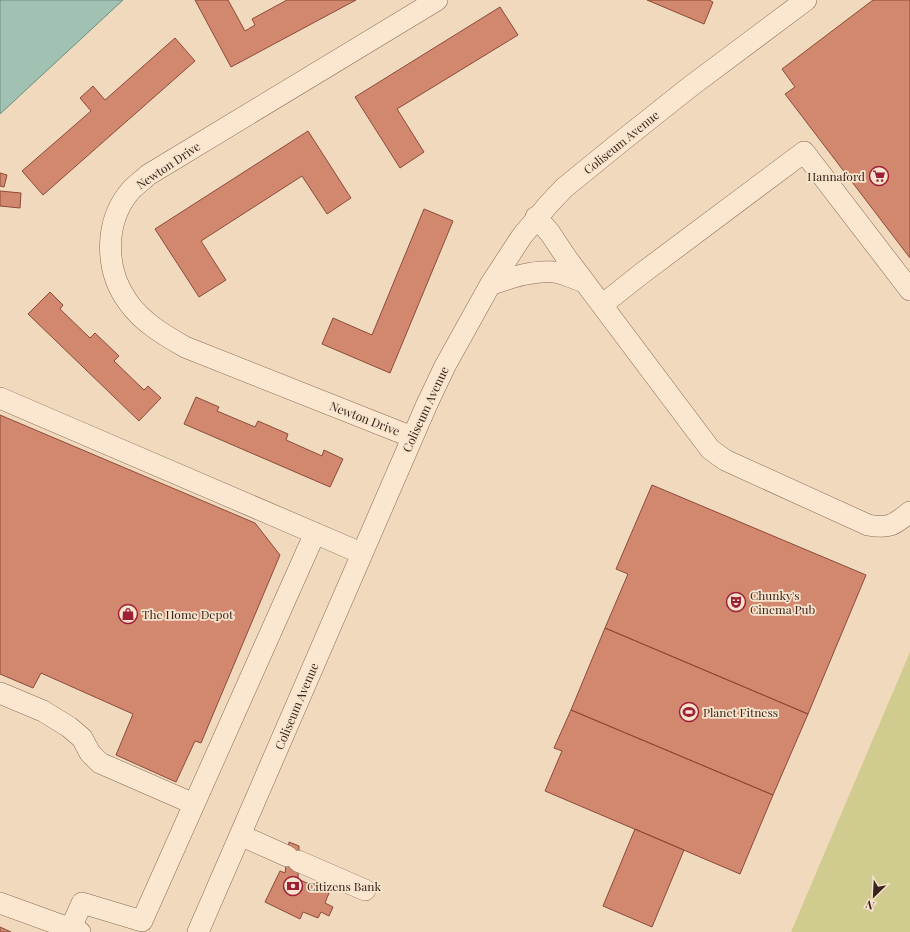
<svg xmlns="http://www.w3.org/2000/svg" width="910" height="932" font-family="'Playfair Display',serif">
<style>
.green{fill:#d0cc90}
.water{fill:#a1c2b3;stroke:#68907f}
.building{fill:#d2886f;stroke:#8b4b39}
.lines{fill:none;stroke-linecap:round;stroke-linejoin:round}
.minor-casing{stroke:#8a6855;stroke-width:22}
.minor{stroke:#fbe7d0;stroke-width:21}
.labels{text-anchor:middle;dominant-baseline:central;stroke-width:3.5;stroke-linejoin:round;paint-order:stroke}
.street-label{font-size:12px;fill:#38241b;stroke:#f8e4cd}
.poi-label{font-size:12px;fill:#38241b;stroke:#f8e4cd;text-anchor:start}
</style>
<rect width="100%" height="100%" fill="#f1d9bd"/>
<path class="green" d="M910,652V932H790H791Z"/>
<path class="water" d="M0,0H123L0,114Z"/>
<path class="building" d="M195,0H228L245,31L255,25L252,19L287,0H356L231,67Z
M647,0H709L713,2L704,24Z
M873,0H910V258L785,94L795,87L782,69Z
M500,7L518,35L397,109L424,152L400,168L355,97Z
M175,38L195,61L43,195L22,171L91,111L80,98L93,86L105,100Z
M308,131L351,198L327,214L302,176L201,241L226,280L199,297L155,229Z
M0,173L7,175L4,187L0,186Z
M0,191L21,193L20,208L0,206Z
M424,209L453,221L390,373L322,344L333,318L372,335Z
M50,292L63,305L60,309L90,338L95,333L119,356L114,361L144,390L148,386L161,398L139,421L28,314Z
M196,397L219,407L217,411L255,427L258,421L288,434L286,440L322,456L324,450L343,459L330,487L184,424Z
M0,415L255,523L280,555L201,743L195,741L176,782L116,755L133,714L41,673L33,688L0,674Z
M652,485L866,575L808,714L605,628L628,574L616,569Z
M605,628L808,714L773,795L571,710Z
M571,710L773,795L740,874L545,791L562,751L554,748Z
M635,829L684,850L652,927L603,906Z
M289,842L299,846L298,879L329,893L325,903L333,907L329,916L321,912L318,918L303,912L300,919L265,902L280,871L285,873Z
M0,927L11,932H0Z"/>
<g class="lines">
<g class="minor-casing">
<path id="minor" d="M536,217L550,233L568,260L710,449L725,460L868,525C889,529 894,525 910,512
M490,285C510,278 532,270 554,272C564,273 575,279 584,282
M602,305L641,274L804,152L910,290
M0,398L361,553
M412,437L185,347C164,335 142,322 128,302C104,269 104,220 132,189C137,184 143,180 148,175L437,0
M0,693L43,711L69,727L82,738L90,753L100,763L194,804
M240,835L287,856
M298,861L365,890
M0,903L80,932
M69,932L82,903L142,921L315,533
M198,932L427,404L445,366L490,285L522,236L548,205L564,188L618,144L691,86L806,0"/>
</g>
<use href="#minor" class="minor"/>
</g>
<defs>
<g id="supermarket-ring" transform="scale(1)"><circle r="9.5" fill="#f8e4cd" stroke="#9e2036" stroke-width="1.5"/><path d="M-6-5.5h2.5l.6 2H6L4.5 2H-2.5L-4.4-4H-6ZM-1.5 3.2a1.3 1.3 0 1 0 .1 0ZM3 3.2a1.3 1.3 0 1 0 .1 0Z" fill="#9e2036"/></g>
<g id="theatre-ring" transform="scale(1)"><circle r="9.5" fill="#f8e4cd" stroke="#9e2036" stroke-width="1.5"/><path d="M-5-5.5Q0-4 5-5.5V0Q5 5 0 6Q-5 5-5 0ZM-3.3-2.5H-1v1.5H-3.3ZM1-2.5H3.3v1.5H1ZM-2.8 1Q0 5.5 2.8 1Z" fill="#9e2036"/></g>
<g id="shop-ring" transform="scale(1)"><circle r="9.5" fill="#f8e4cd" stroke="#9e2036" stroke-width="1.5"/><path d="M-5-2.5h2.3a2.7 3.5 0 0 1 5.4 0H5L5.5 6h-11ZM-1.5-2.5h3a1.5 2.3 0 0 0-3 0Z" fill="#9e2036"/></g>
<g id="stadium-ring" transform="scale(1)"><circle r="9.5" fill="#f8e4cd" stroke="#9e2036" stroke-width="1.5"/><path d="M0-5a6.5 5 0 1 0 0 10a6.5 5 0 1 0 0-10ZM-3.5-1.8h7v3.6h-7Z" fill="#9e2036"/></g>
<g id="bank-ring" transform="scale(1)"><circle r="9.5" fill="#f8e4cd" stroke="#9e2036" stroke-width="1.5"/><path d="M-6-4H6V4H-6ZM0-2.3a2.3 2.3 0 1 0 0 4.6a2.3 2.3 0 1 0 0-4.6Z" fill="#9e2036"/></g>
</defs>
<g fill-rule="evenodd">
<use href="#supermarket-ring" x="879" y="176"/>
<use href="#theatre-ring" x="736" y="602"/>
<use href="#shop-ring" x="128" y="614"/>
<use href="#stadium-ring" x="689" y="712"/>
<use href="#bank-ring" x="293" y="886"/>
</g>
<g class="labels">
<g class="street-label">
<text transform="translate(621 142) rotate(-39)">Coliseum Avenue</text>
<text transform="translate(168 165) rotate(-34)">Newton Drive</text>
<text transform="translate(425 409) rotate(-65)">Coliseum Avenue</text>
<text transform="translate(365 418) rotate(21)">Newton Drive</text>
<text transform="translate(296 706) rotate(-67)">Coliseum Avenue</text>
</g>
<g class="poi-label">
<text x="865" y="176" text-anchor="end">Hannaford</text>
<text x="750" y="595">Chunky's<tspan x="750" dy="14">Cinema Pub</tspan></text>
<text x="142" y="614">The Home Depot</text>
<text x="703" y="712">Planet Fitness</text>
<text x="307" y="886">Citizens Bank</text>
</g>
</g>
<g transform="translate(874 896) rotate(204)" stroke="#f8e4cd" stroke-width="3" paint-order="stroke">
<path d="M0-3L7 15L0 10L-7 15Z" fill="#38241b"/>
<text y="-6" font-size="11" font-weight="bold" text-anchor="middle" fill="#38241b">N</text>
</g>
</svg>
